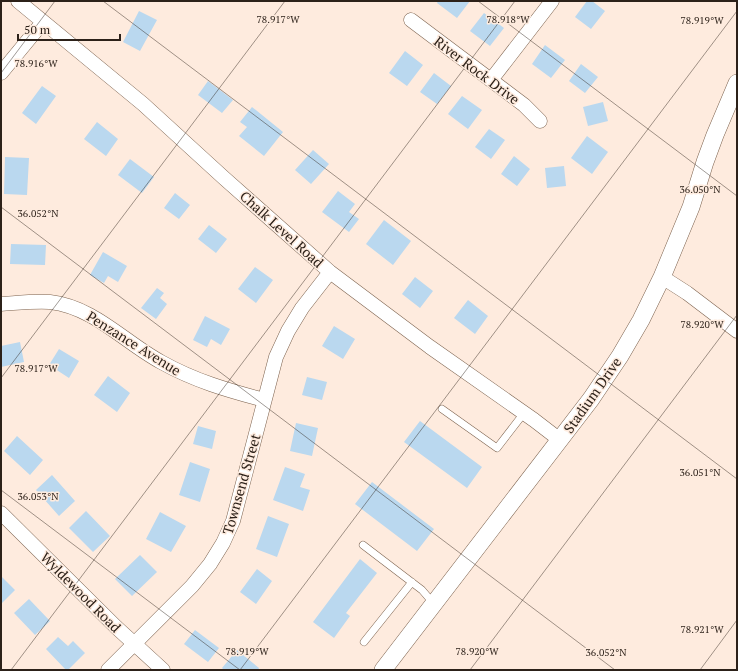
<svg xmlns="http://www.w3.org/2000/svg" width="738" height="671" font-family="'PT Serif',serif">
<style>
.building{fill:#bad8ef}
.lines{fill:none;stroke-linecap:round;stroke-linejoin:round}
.service-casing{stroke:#7d634f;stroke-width:8}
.minor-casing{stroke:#7d634f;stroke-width:15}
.tertiary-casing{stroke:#7d634f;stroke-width:18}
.service{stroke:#fff;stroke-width:7}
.minor{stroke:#fff;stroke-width:14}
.tertiary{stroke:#fff;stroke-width:17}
.ticks{fill:none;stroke:#2c2119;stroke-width:1;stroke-opacity:0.45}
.labels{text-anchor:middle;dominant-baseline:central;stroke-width:3;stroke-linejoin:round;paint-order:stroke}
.street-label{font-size:14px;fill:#2c2119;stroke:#feebde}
.ticks-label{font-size:10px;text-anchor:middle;fill:#2c2119;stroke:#feebde;stroke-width:3;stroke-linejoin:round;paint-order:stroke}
</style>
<rect width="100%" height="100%" fill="#feebde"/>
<path class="building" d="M438,1H470L457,18L437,3Z
M587,1H592L605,11L591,29L575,17Z
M139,11L157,20L140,51L123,42Z
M484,13L504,28L490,46L470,31Z
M545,45L565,60L551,78L532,64Z
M405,51L423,65L407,86L389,73Z
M581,64L598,77L585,93L569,81Z
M434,73L451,86L437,104L420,92Z
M208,81L233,100L222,113L198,95Z
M42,86L56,96L36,124L22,113Z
M462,96L482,110L468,129L448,114Z
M603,102L608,121L588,126L583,107Z
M252,107L283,132L264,156L239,136L247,127L240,122Z
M97,122L118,139L106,156L84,139Z
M489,129L505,140L491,159L475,147Z
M587,136L608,152L592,174L571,158Z
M313,150L329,164L311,184L295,170Z
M514,156L530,169L517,186L501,174Z
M5,157L29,158L27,195L4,194Z
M130,159L154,177L142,193L118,175Z
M564,166L566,186L547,188L545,168Z
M338,191L355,204L349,212L359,219L349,232L322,212Z
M175,193L190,205L179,219L164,208Z
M384,220L411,241L393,265L366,244Z
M209,225L227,239L216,253L198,239Z
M11,244L46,245L45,265L10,264Z
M103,252L127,266L118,282L108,276L104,283L90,275Z
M255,267L273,280L256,303L238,289Z
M415,277L433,291L420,308L402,294Z
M157,288L164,293L160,298L167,304L156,319L141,308Z
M468,300L488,316L475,334L454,318Z
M205,316L230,329L221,345L211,339L207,347L193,340Z
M334,326L355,339L343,359L322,346Z
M20,342L24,362L1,367V346Z
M59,349L79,361L69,378L49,365Z
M108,376L130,393L117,412L94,395Z
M307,377L327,382L322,400L302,395Z
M420,421L482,467L467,488L404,442Z
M296,423L318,428L312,456L290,451Z
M198,426L216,431L212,449L193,444Z
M17,436L43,460L30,475L4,451Z
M190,462L210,469L200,502L179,495Z
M285,467L305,474L300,487L310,490L303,511L273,500Z
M52,475L75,501L59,516L36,490Z
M372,482L434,529L417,551L355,504Z
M86,511L110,536L93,552L69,528Z
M160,512L186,526L171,552L146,539Z
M268,516L289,524L277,557L256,549Z
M140,555L157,572L132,596L115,579Z
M360,559L377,573L346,613L350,616L334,638L313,622Z
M257,569L272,581L256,604L240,592Z
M1,576L15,590L1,604Z
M29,599L50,621L35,635L14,613Z
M195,630L219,648L208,662L184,644Z
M58,637L68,646L73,641L85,653L68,670H66L46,649Z
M237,650L259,668L258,670H224L222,668Z"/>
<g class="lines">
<g class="service-casing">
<path id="service" d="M442,409L497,448L524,413
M363,545L422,590L434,604
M364,642L412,582"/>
</g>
<g class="minor-casing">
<path id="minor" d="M18,1L143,104L224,178L330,272L430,347L534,420L560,440
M411,20L524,105L540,121
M1,73L43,22
M491,80L552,1
M662,277L687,293L737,331
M1,304C17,303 33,301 50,302C94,307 124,342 161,362C195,381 227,390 264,400
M1,513L116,627L163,670
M108,670L192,586L210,564L223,543L233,521L276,357L288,331L302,308L330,272"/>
</g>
<g class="tertiary-casing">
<path id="tertiary" d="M383,670L591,399L620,356L641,320L662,277L691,207L705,162L715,135L737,83"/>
</g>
<use href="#service" class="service"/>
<use href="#minor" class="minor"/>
<use href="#tertiary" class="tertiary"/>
</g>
<path class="ticks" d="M103,1L737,479M478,1L737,196M1,73L55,1M1,207L615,670M1,378L285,1M1,490L240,670M11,670L515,1M240,670L737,11M470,670L737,315M700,670L737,620"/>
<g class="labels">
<g class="street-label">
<text transform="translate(477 70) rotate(37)">River Rock Drive</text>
<text transform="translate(282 229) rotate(42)">Chalk Level Road</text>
<text transform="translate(134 343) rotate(32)">Penzance Avenue</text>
<text transform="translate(592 395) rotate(-55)">Stadium Drive</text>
<text transform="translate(241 484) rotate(-74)">Townsend Street</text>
<text transform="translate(81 592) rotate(45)">Wyldewood Road</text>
</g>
</g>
<g class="ticks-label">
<text x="278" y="23">78.917°W</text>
<text x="508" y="23">78.918°W</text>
<text x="702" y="24">78.919°W</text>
<text x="36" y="67">78.916°W</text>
<text x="700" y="193">36.050°N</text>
<text x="38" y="217">36.052°N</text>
<text x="702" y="328">78.920°W</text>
<text x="36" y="372">78.917°W</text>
<text x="700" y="476">36.051°N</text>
<text x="38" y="500">36.053°N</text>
<text x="702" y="633">78.921°W</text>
<text x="247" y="655">78.919°W</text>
<text x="477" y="655">78.920°W</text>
<text x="606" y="656">36.052°N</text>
</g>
<rect width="738" height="671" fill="none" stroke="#2c2119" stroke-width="4"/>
<path d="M18 34v6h102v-6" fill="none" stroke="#2c2119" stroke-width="2"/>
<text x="24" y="34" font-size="12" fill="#2c2119" stroke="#feebde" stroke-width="3" paint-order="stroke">50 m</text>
</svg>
